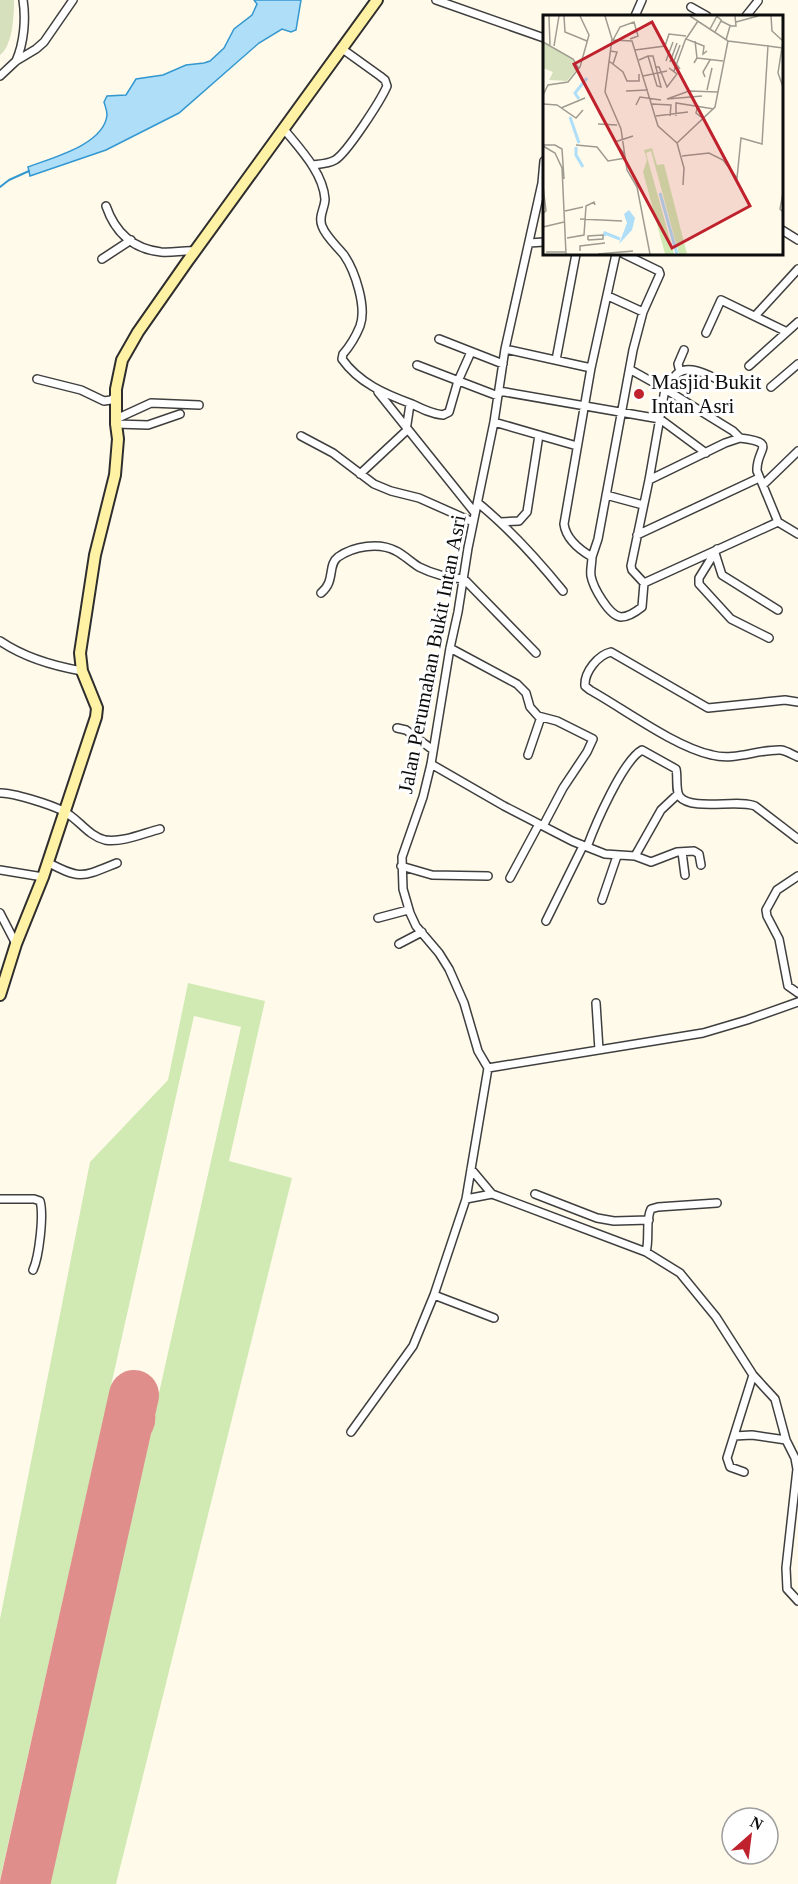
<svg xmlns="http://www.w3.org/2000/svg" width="798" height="1884" font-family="'Times New Roman',serif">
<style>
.green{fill:#d1eab4}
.cemetery{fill:#d6e0bc}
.water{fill:#aedef8;stroke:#3397d0;stroke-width:1.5}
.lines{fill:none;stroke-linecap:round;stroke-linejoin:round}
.stream{stroke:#3397d0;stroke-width:2}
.taxiway{stroke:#df8e8c;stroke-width:20}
.runway{stroke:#df8e8c;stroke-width:50}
.street-casing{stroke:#3f3f3f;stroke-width:10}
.secondary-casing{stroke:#2e2e2e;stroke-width:14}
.street{stroke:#fff;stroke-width:7}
.secondary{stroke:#fff2a5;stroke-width:10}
.poi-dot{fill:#bf212d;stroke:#fff;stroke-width:2}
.labels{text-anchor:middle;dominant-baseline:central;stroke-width:6;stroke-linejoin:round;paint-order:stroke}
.poi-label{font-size:21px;fill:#0c0c0c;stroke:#fff;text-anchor:start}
.street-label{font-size:21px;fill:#0c0c0c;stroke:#fff}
.inset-river{fill:none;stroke:#aedef8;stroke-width:3}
.inset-road{fill:none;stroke:#9e9b91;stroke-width:1.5}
.view{fill:#bf212d;fill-opacity:0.15;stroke:#bf212d;stroke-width:3}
.inset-edge{fill:none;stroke:#0c0c0c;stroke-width:3}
</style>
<rect width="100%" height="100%" fill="#fffaea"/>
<path class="green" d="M188,983L265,1001L229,1161L292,1178L116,1884H49L241,1027L194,1016L0,1880V1619L90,1162L168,1080Z"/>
<path class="cemetery" d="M0,0H14C14,15 13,45 0,55Z"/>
<path class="water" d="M254,0H301L296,30L291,32L282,29L259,43L179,113L106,150L30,176L28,167C51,158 104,145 107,115C107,110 105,106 104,102L107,96L126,95L136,79L163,75L186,65L204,63L210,61L224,48L234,29L252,15L257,4Z"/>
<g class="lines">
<path class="stream" d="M0,187L9,180L29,171"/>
<path class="taxiway" d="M118,1468L117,1411L124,1403L133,1402L143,1408C151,1425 138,1434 127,1446C124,1449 122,1454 120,1459"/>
<path class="runway" d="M25,1884L134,1395"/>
<g class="street-casing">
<path id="street" d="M436,0L544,38
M691,7L707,16
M635,16L642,0
M746,16L758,1
M16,61C24,43 26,19 23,0
M0,76L16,61L36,49L44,42L73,0
M283,128C299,148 323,172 325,199C325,208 318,216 322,226C326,237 337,246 344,255C355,271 367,307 360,326C356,336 350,346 343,354L342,359C359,383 385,394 412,404C422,409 432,414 443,415L449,412L458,381L471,352
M544,161L542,183L505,349L494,422L468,548L458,612L450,648L431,764L423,797L402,857L403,889L410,913L416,926L439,953L449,969L464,1003L478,1051L488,1068L703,1033L747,1020L798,1002
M312,165C320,164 328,164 335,160C347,153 381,100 387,86L385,80L380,76L341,48
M106,206C115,232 133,249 161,252C173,253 184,250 195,251
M782,230L798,240
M529,243L544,242
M616,254L591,368L564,524C566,539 580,550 592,557L598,539L633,350L643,312L660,274L659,271L624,254
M102,259L131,240
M608,296L643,312
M755,316L798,269
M706,333L721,300L787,332
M439,339L503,364
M505,349L591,368
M556,360L576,254
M417,365L498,396
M749,366L798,322
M631,370L665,389L649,480L631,566L632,570L644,583L778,522L757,471C756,448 779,443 740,438
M680,372L678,364L684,350
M37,379L81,390L104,401L111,400L116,396
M771,387L798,364
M499,391L660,419L706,453
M378,392L475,513
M116,419L151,403L199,405
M494,422L577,446
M116,424L148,425L180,414
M301,436L333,453L374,484L391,491L419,498L473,522
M360,474L406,431L410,404
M649,480L725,443L740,438L733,431L665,389C669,384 673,377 678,373C690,364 710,376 721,381
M763,485L798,451
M606,495L643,505
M478,503C510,529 537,559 563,591
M501,522L519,521L527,512L539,435
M778,522L798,534
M637,535L759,478
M717,549L699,578V584L731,619L769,638
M715,553L722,575L778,610
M592,557C592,563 590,570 591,576C593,587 609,616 621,617C628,617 637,611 642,607L644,583
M321,593C336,581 327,565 338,557C354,546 379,542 396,551C404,555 411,562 419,567C433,574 448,578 464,579L536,653
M0,641C25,658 53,666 82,671
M450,648L517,684L526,693L530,707L538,716L557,721L593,739L587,752L563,788L543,826
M798,702L785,700L708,708L611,652C598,655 584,672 585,686L590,690C624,709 675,747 712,755C735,761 758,749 781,750C787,751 793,755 798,757
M397,728L406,730L433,750
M528,755L541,717
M431,764L504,806L572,841L605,854L635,856L651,862L677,852L694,851L699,854L701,865
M0,793C11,792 52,805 63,811C78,818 88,836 105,840C122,843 144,833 160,829
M587,847C595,825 623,760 642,750L676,769C678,777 675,791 680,797C692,811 739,799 755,806L798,839
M682,852L685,875
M635,856L661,810L678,794
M47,862C81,880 82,877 117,863
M401,866L432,875L488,876
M0,870L43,877
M798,876L777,890L766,910L767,916L779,939L788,986L798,993
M510,878L539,824
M602,900L617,856
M0,913L16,944
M378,918L408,910
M546,921L583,846
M399,944L422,932
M596,1003L599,1050
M471,1169L492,1194
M535,1194L597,1218L614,1221L649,1220
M0,1199H34L40,1201C44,1215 39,1257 33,1270
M466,1199L492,1194L646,1252L680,1273L716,1317L753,1375L775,1399L786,1440L795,1458L797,1469L786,1568L787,1589L798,1601
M646,1252C650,1238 645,1221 651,1209L658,1207L717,1203
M434,1295L494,1318
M351,1432L413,1346L434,1295L466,1199L488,1068
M734,1436L752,1435L786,1440
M744,1472L730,1467L727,1458L753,1375"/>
</g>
<g class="secondary-casing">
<path id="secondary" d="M0,995L16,944L43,877L96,717L97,708L82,671L80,653L95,555L115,475L118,439L116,424V389L122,360L138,332L187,262L377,0"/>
</g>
<use href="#street" class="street"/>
<use href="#secondary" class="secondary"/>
</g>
<circle class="poi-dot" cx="639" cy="394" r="6"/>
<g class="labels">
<g class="poi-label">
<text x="651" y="382">Masjid Bukit<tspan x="651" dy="24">Intan Asri</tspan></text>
</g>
<g class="street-label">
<text transform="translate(432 654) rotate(-79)">Jalan Perumahan Bukit Intan Asri</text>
</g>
</g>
<g transform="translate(543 15)">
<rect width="240" height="240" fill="#fffaea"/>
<path d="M109,133L114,150L121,149L144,239H136L108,136L103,138L131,239H122L100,157L104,145L101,135Z" fill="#d1eab4"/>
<path d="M0,28L29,44L34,54L24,66L6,65L10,57L0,53Z" fill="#d6e0bc"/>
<path d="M86,195L92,203L89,215L76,229L84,208L81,199Z" fill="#aedef8"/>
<path class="inset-river" d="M36,84L32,78L44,63M27,102L36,128M33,132V140L40,152M117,178L134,239M61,221L62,218L77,224"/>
<path class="inset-road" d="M6,1L7,30M21,1L22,17L44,26M62,1L69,24L62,77L78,114L84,155L94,172L107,239M147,1L185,26L240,33M228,1L229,16L240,26M155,6L143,24L161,31L160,39L164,36M193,7L215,1M167,14L174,1L179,6M172,17L178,6L188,11M69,25L89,26L115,111L134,128L172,92L185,26M70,25L77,12L91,7L95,21L87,24M183,25L187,11H193L192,1M240,26L235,58L240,72M0,27L30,44L36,54M137,30L131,46L137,54M11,31L16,1M92,35L122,31L126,19L143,21M67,36L74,37L70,49M154,43L180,46M96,45L105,41H110L118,72L114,71L105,41M66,46L80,57L84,66H96V59M123,46L130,27M127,47L134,28M151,48L154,43L152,26M112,52H116L124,72L134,59L126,53M131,56L143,23M100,61L124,56M162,62L160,57L167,45M164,75L169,53M83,76L105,75M0,80L5,70L25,67L37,52L46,20L37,1M159,81L124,84L146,76L175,77M0,89L14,90L33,103L40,95M109,89L128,90L127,101M93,90L97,82L118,85M155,90L153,98L162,105M18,93L42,83M113,101L145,97M133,101V88L171,94M55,109L74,110M134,128L141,153L140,170M0,130H12L19,134L21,164M33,130L54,132L65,146L83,143M0,131L12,138L19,153L23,239M82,140L72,127L90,121M139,141L166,138L180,145L194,163L198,123L219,129L225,30M0,171L3,196L0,198M240,178L237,194L240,197M22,196L40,192M37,204L79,206M0,212L21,207M24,223L41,220L43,191L51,187L52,190M45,225V221L60,220V224L45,225M37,236V231L62,228M3,237H22M55,239L90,236"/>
<path class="view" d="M109,7L207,191L129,233L31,49Z"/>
<rect width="240" height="240" class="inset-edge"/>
</g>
<g transform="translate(750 1836) rotate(28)"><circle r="28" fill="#ffffff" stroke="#9e9e9e" stroke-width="1.5"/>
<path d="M0-4.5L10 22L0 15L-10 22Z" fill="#bf212d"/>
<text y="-9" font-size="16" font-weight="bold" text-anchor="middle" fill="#0c0c0c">N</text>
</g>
</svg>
